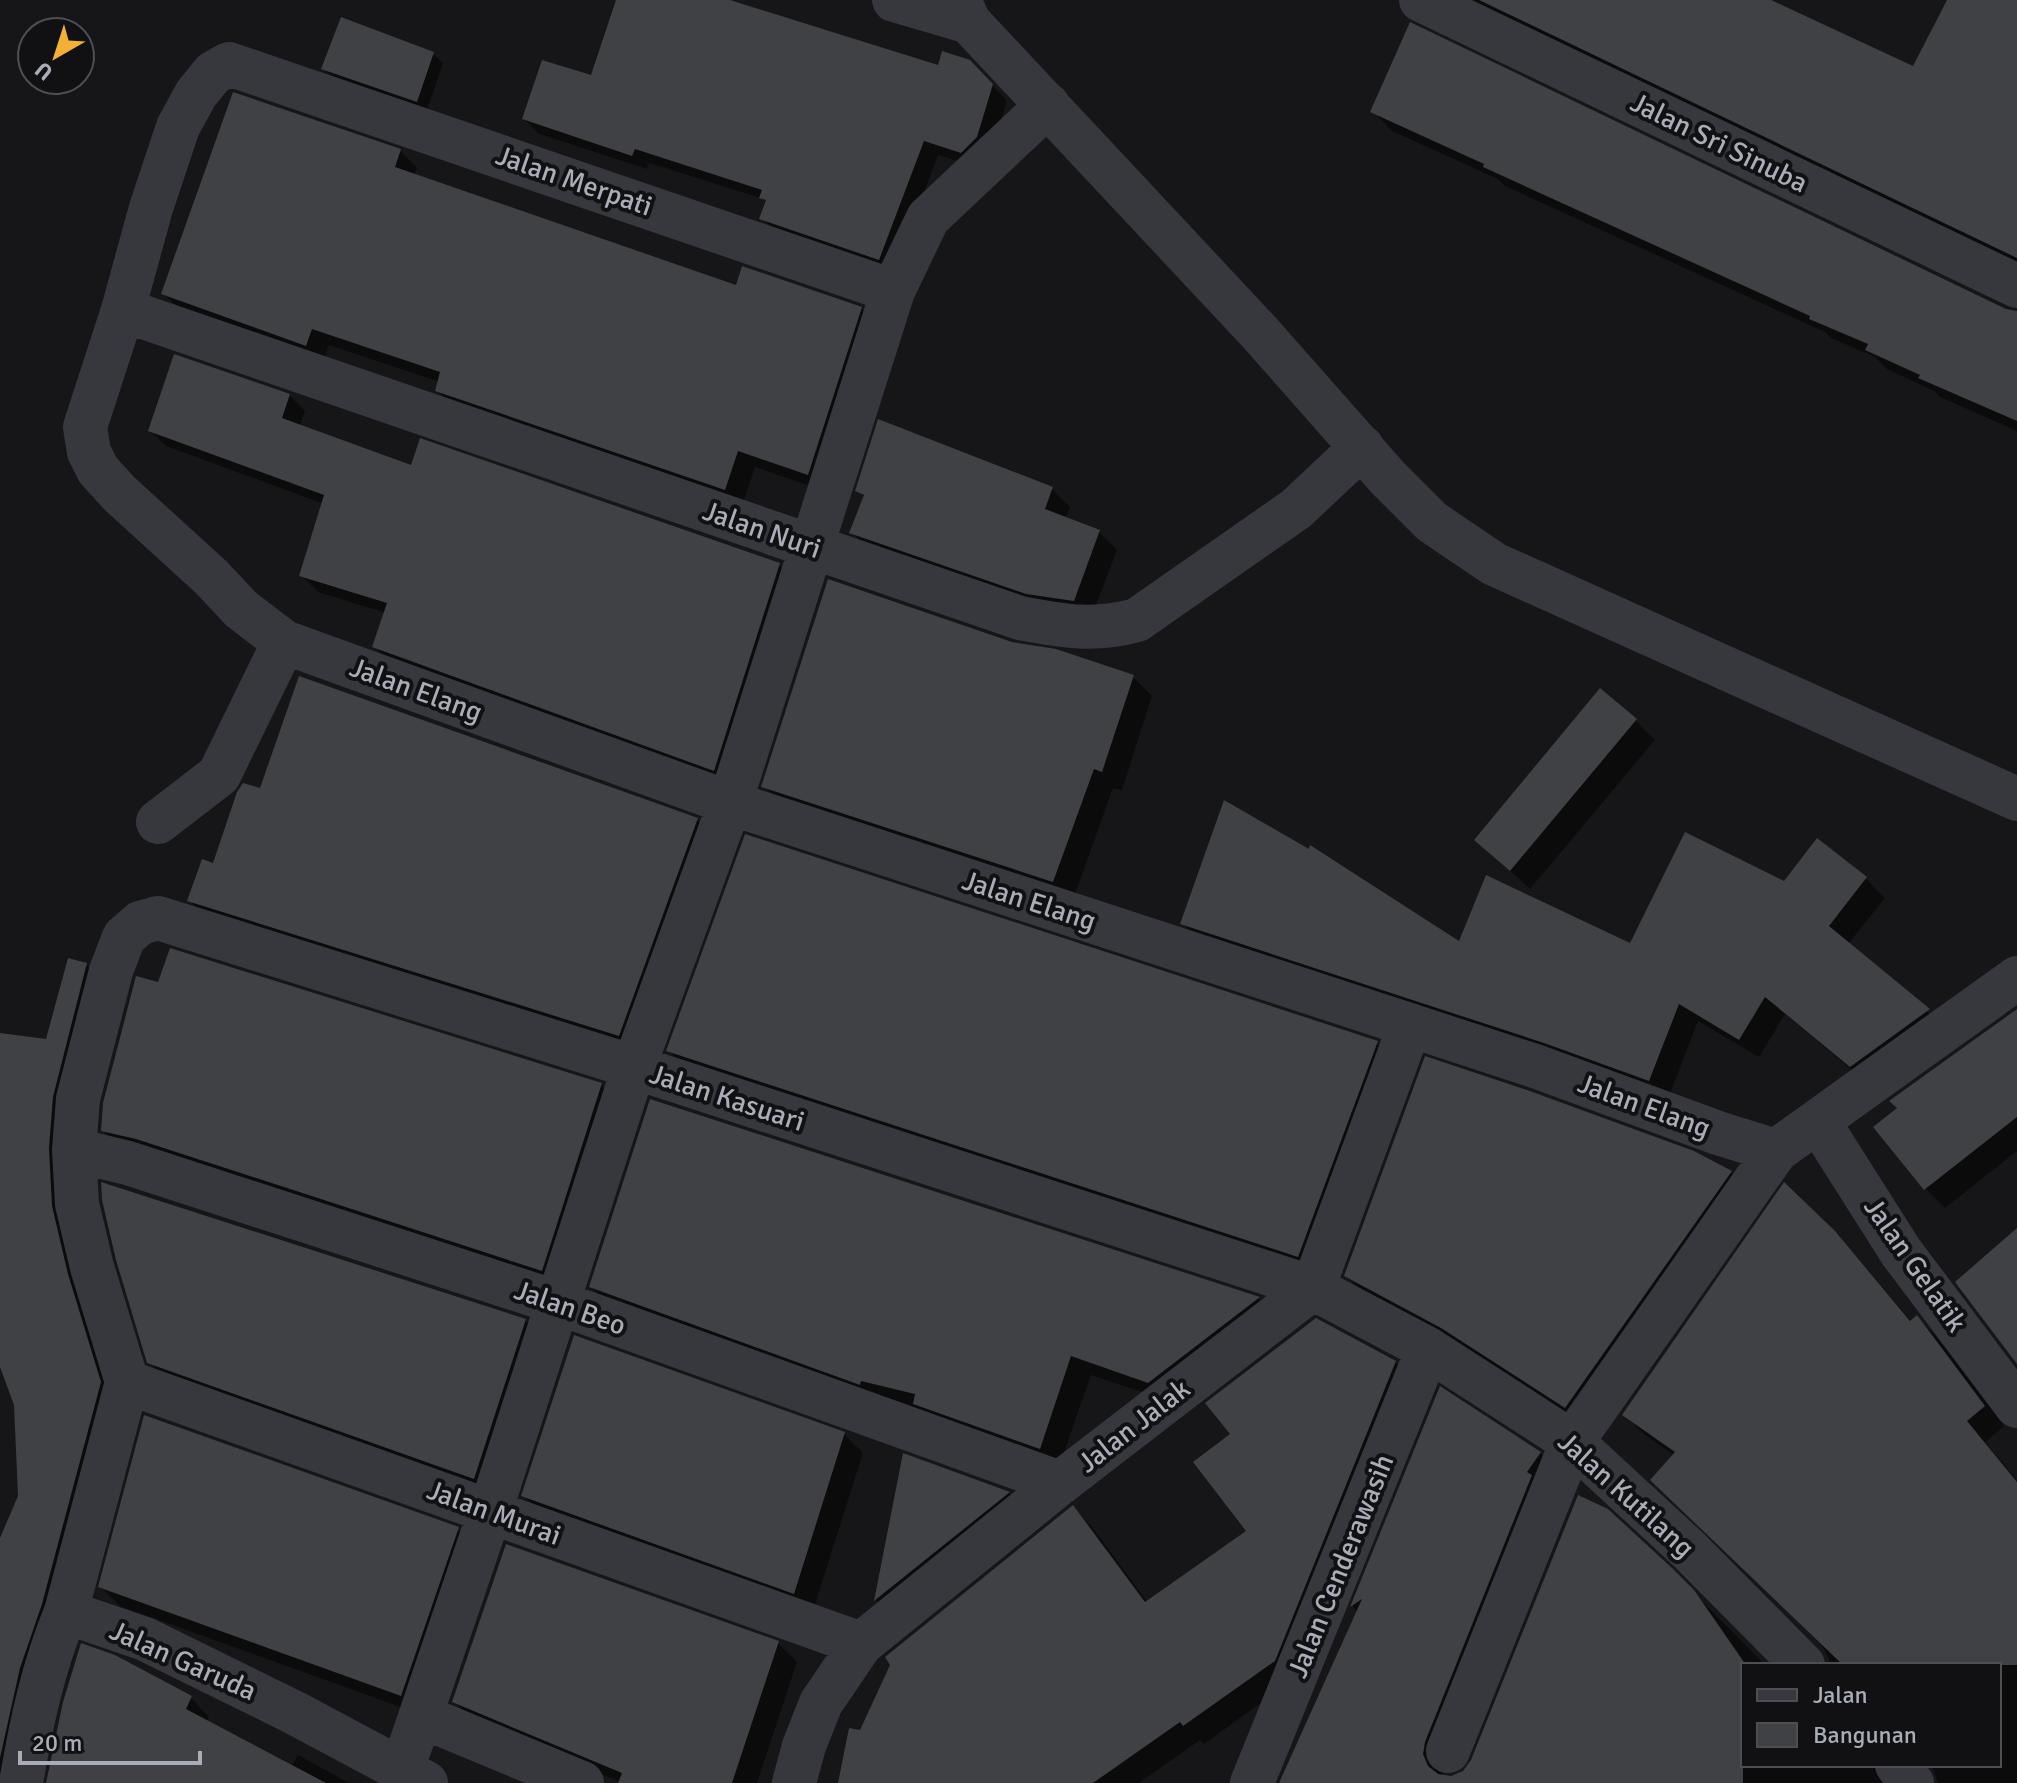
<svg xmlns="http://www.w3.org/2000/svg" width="2017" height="1783" font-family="Signika,sans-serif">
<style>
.shadow{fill:#0007}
.building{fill:#404145}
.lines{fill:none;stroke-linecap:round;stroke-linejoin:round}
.minor{stroke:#37383d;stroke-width:44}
.labels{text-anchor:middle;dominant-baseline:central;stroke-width:8;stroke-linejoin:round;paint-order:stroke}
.street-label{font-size:28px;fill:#a8adb8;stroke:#111113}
</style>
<rect width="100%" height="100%" fill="#161618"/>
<path class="shadow" d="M618,0H722L939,68L985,77L1007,101L992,152L976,167L938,155L894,273L777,233L762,218L767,203L764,199L649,163L647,169L539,134L524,119L592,78Z
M1460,0H1766L2017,118V267Z
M433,54L443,63L427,110L333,78L324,69Z
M1373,111L2017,312V431L1940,397L1934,391L1887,369L1875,357L1831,338L1825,332L1505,186L1498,179L1392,131Z
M400,151L417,168L414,176L737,288L861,308L878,326L825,491L755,467L742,506L454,407L437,390L440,382L329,345L323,362L181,311L164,294Z
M289,395L305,411L300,426L413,467L779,565L795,581L730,785L390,663L374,646L386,613L318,592L302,576L324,504L166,446L150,430Z
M1052,489L1070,507L1065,519L1099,532L1117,550L1091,618L869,550L852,532L865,498L858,491Z
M1012,644L1133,677L1152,696L1122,790L1113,788L1073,900L783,806L764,786Z
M1635,720L1655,740L1530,889L1476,840Z
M262,791L697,820L716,839L638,1054L208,919L189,900Z
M1818,841L1866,879L1885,898L1848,944L1947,1029L1870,1085L1785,1014L1759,1057L1698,1021L1668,1099L1200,942L1182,923L1459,944L1631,945L1784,884Z
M171,950L601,1085L620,1104L561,1289L122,1149L103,1130Z
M86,965L105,984L71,1116L119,1402L0,1783V1543L20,1496L16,1405L0,1362V1038L48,1042Z
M2017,1013V1151L1945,1208L1926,1189L1876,1127Z
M1376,1043L1396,1062L1317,1275L688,1070L669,1051Z
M651,1101L1259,1299L1278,1318L1168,1401L1091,1375L1059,1467L935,1423L922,1410L881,1399L611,1306L591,1287Z
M1730,1172L1750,1192L1586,1426L1366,1295L1346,1276Z
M1785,1185L1854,1254L1912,1322L1917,1318L1937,1337L2004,1426L1985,1442L2017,1480V1783H1938L1932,1765H1999V1665H1829V1659L1823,1647L1727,1550L1675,1456L1644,1434L1624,1414Z
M525,1320L543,1339L492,1496L168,1380L149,1362Z
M1395,1362L1415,1382L1293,1680L1204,1744L1200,1740L1139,1783H840L861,1732L1073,1508L1092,1527L1148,1603L1249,1531Z
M1441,1389L1540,1453L1560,1473L1444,1762L1442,1777L1453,1778L1465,1772L1670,1569L1765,1665H1743V1765H1902L1892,1783H1281L1358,1613L1353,1607Z
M844,1434L863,1453L813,1611L542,1514L524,1496Z
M905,1456L1009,1493L1024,1509L892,1616L876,1601Z
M457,1529L476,1547L420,1714L120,1606L101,1587Z
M778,1643L797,1662L757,1783H623L473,1720L454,1701Z
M191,1698L209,1717L206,1723L291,1767L298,1755L349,1783H49Z"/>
<path class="building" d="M616,0H730L938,65L942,51L970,60L993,84L977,137L961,153L924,141L879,260L759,219L766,200L759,198L762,190L635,149L632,156L522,119L542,60L591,75Z
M1479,0H1771L1913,66L1947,0H2017V258Z
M341,17L434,52L417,102L321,69Z
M1410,22L2006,309L2017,311V421L1918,378L1920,375L1865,350L1868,344L1809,319L1810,316L1483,167L1484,164L1370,112Z
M233,92L401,149L395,167L736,285L742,266L862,307L808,475L738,451L725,490L435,391L440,372L312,329L306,346L161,294Z
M174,354L290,394L282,418L411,465L420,438L780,563L714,771L372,647L387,603L299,576L324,495L148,431Z
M878,419L1053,487L1045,509L1100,530L1074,601L1026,594L849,533L864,495L855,491Z
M828,579L1012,642L1056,649L1134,675L1102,772L1094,769L1053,882L761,787Z
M299,676L698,818L619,1036L187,901L202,859L213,863L237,792L243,783L260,788Z
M1600,688L1637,719L1510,871L1474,840Z
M1224,800L1309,849L1310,845L1459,941L1486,875L1630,943L1685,832L1784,881L1817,838L1867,877L1829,926L1930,1009L1850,1067L1765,997L1739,1040L1679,1004L1649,1081L1544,1043L1180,924Z
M745,834L1378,1041L1298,1257L666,1051Z
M170,948L602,1083L542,1271L136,1139L101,1131L103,1103L136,976L158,982Z
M68,958L87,963L53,1097L49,1148L52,1206L68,1274L101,1382L42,1604L20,1668L0,1758V1538L18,1496L14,1405L0,1367V1033L46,1039Z
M2017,1009V1117L1924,1190L1873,1127L1897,1108L1889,1101Z
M1425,1056L1527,1090L1694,1151L1732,1171L1565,1408L1441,1328L1344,1276Z
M650,1099L1260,1297L1148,1383L1071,1356L1040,1449L913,1404L915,1394L861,1381L860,1385L589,1287Z
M101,1182L526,1319L474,1479L147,1363L116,1260L102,1200Z
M1784,1182L1835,1231L1910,1321L1917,1315L1985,1406L1967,1421L2017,1482V1665H1843L1650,1480L1675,1452L1622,1415Z
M2017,1228V1364L1955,1282Z
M1316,1318L1396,1361L1275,1661L1183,1726L1180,1722L1093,1783H838L849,1728L860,1730L890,1665L885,1657L1073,1505L1145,1602L1246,1531L1193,1462L1230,1434L1205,1403Z
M574,1335L845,1432L794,1594L521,1496Z
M1440,1386L1541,1452L1527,1472L1532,1475L1425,1742L1423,1754L1428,1766L1438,1774L1451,1776L1463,1771L1471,1760L1578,1495L1608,1509L1672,1568L1694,1590L1746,1665H1743V1783H1279L1362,1599L1350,1607Z
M144,1415L459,1527L401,1696L98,1587Z
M903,1453L1010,1492L874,1601Z
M506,1544L779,1641L732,1783H618L622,1773L452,1702Z
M81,1643L115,1655L192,1696L186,1709L326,1783H46L63,1702Z"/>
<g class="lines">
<path class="minor" d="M894,0L969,22
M959,0L969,22L1260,333L1388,478L1432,522L1494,564L2017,799
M1421,0L2017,286
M893,291L229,64L213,73L196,94L178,127L151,208L123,310L85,427L89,452L98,470L120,494L211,577L241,609L284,642L730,803L1535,1066L1718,1133L1776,1151
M123,310L1020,618C1064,626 1093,632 1137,620L1296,509L1362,447
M158,822L219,775L284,642
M1818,1121L1901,1252L2017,1406
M74,1150L128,1163L559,1303L1060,1483
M127,1382L861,1644
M66,1612L145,1639L295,1713L426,1783
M421,1716L582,1783
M1448,1751L1572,1442L1776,1151L2017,978
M1897,1765L1912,1783
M402,1770L490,1512L634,1067L730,803L893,291L928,218L1048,105
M21,1783C31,1724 43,1667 66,1612L127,1382L92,1267L77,1204L74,1150L78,1099L111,971L124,937L140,923L158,918L634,1067L1313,1288L1428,1349L1572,1442L1689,1550L1803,1665
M794,1783L804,1746L821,1703L861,1644L1060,1483L1313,1288L1410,1025
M1252,1783L1428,1349"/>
</g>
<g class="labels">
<g class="street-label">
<text transform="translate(1719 143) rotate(26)">Jalan Sri Sinuba</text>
<text transform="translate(574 181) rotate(19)">Jalan Merpati</text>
<text transform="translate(762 530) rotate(19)">Jalan Nuri</text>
<text transform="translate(416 690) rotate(20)">Jalan Elang</text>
<text transform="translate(1029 901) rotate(18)">Jalan Elang</text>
<text transform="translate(727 1098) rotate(18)">Jalan Kasuari</text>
<text transform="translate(1644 1106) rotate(20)">Jalan Elang</text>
<text transform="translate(1915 1265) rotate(55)">Jalan Gelatik</text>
<text transform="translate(570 1308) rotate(19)">Jalan Beo</text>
<text transform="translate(1134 1426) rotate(-38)">Jalan Jalak</text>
<text transform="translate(1626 1495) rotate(42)">Jalan Kutilang</text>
<text transform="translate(494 1513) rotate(20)">Jalan Murai</text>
<text transform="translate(1341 1566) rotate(-68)">Jalan Cenderawasih</text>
<text transform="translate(183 1661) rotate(24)">Jalan Garuda</text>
</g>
</g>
<rect x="1741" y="1663" width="260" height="104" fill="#111113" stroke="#4d4f55" stroke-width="2"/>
<rect x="1757" y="1689" width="40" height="12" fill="#37383d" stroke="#4d4f55" stroke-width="2"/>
<text x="1813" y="1703" font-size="24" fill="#a8adb8">Jalan</text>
<rect x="1757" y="1723" width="40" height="24" fill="#404145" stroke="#4d4f55" stroke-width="2"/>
<text x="1813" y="1743" font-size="24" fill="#a8adb8">Bangunan</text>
<g transform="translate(56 56) rotate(219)"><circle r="38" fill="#111113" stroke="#4d4f55" stroke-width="2"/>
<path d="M0-6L14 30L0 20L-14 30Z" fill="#f2b134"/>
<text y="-12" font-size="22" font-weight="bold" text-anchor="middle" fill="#a8adb8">U</text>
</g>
<path d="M20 1751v12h180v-12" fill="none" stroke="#a8adb8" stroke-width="4"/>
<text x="32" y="1751" font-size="24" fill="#a8adb8" stroke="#111113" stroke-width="6" paint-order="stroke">20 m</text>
</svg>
